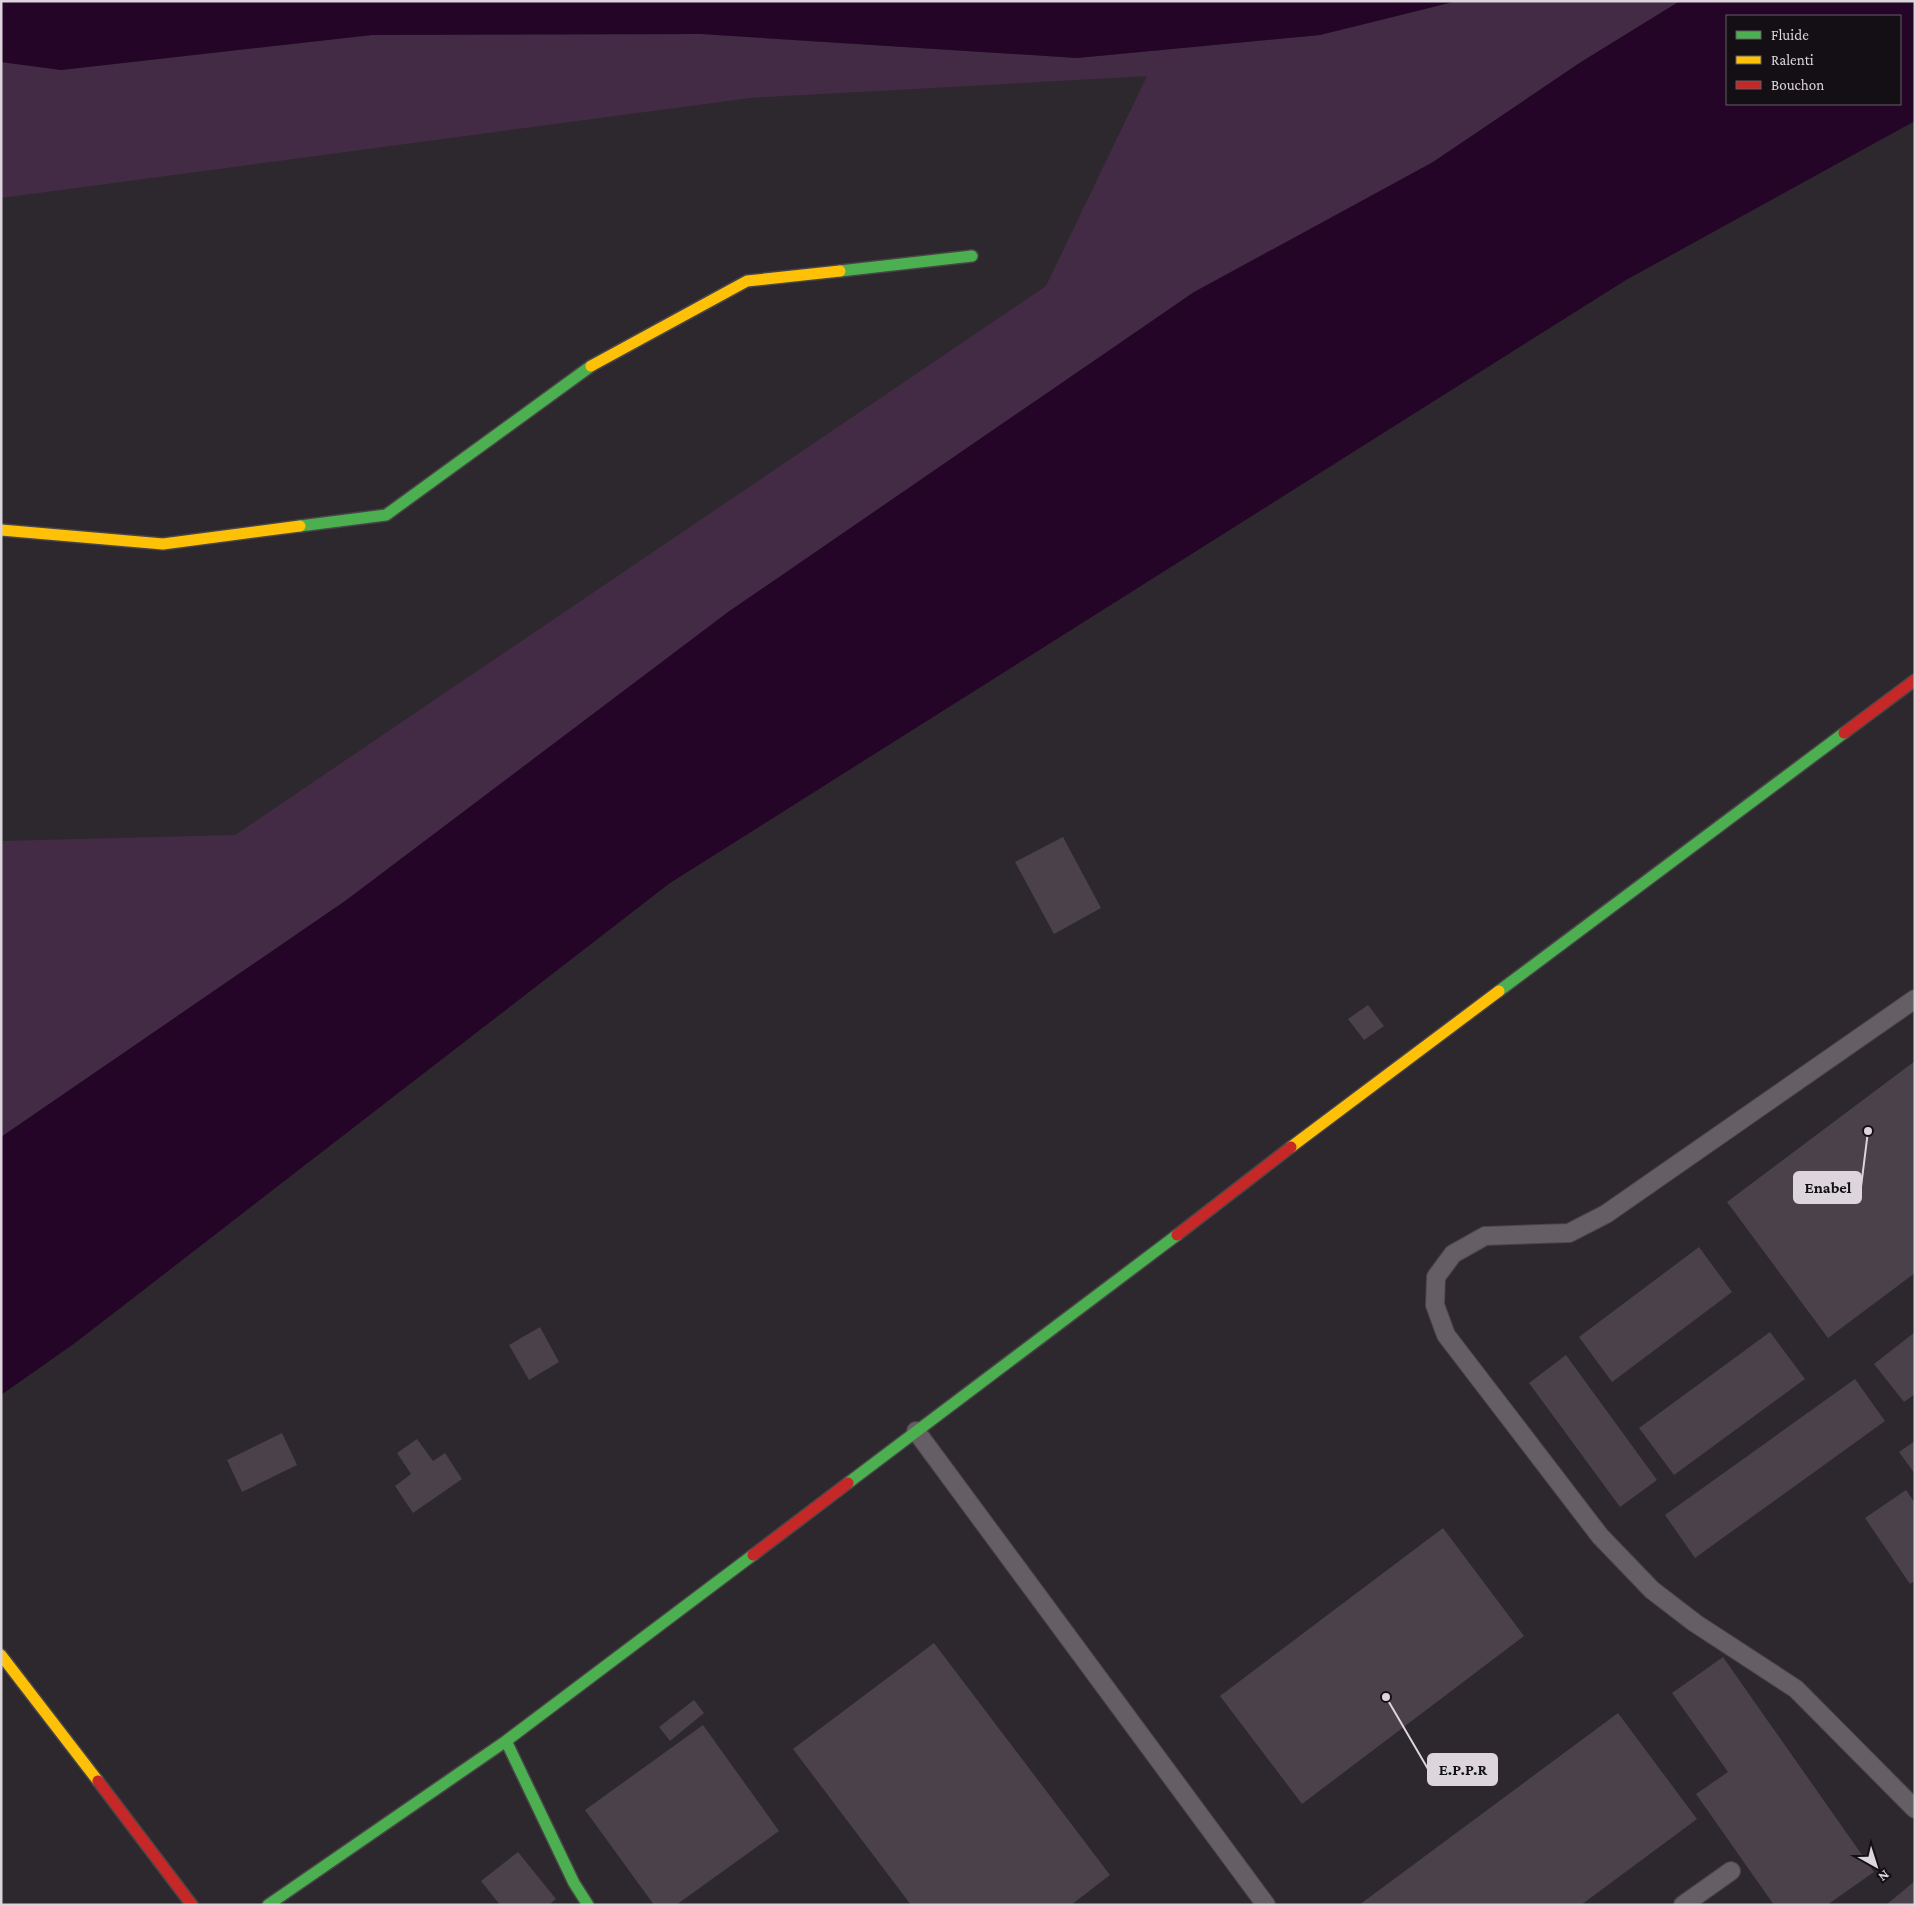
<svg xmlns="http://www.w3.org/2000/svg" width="1916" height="1906" font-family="'Crimson Pro',serif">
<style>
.green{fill:#432b46}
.water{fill:#240528;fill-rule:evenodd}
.building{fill:#4a414b}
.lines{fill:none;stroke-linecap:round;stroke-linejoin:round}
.lane-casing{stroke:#484548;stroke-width:20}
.fast-casing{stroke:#484548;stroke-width:14}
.slow-casing{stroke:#484548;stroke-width:14}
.jam-casing{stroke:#484548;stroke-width:14}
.lane{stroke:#655f65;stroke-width:18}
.fast{stroke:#4caf50;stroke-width:11}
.slow{stroke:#ffc107;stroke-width:11}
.jam{stroke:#c62828;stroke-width:11}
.leader{fill:none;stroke:#dcd5dc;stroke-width:2}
.callout-dot{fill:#dcd5dc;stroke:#140f15;stroke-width:2}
.callout{fill:#dcd5dc;stroke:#dcd5dc;stroke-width:2}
.callout-label{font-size:16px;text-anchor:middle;font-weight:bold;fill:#111}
</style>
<rect width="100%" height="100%" fill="#2d282d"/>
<path class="green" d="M1457,1H1680L1581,62L1433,162L345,901L1,1137V841L235,835L1046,286L1147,76L750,98L1,198V62L61,70L372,35L701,34L1077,58L1320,35Z"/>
<path class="water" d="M1,1H1457L1320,35L1077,58L701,34L372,35L61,70L1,62Z
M1680,1H1915V121L1626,280L670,883L75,1343L1,1395V1137L345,901L728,612L1194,292L1433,162L1581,62ZM1727,16H1900V104H1727Z"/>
<path class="building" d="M1063,837L1101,908L1054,934L1015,862Z
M1368,1005L1384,1026L1364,1040L1348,1019Z
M1915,1061V1273L1828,1338L1727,1202Z
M1699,1247L1732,1292L1612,1382L1579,1337Z
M540,1327L559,1362L529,1380L509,1345Z
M1770,1332L1805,1379L1674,1475L1639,1428Z
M1915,1332V1394L1904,1402L1874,1364Z
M1566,1355L1657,1480L1620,1507L1529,1383Z
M1855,1379L1885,1421L1695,1558L1665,1515Z
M282,1433L297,1465L242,1492L227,1460Z
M417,1439L433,1461L445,1453L462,1479L413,1513L395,1486L411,1474L397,1453Z
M1915,1441V1474L1899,1452Z
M1906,1490L1915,1503V1581L1910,1584L1865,1518Z
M1443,1528L1524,1636L1302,1804L1220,1696Z
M934,1643L1110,1875L1071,1905H911L793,1749Z
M1723,1657L1874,1872L1827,1905H1774L1696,1794L1728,1772L1672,1693Z
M694,1700L704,1713L670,1741L659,1727Z
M1618,1713L1697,1819L1581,1905H1359Z
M703,1725L779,1831L676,1905H654L585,1810Z
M518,1852L556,1899L549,1905H500L481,1881Z
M1915,1881V1905H1886Z"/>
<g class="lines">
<g class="lane-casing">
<path id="lane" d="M1915,999L1606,1214L1569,1233L1485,1236L1453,1254L1436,1277L1435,1305L1446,1335L1600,1536L1652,1590L1695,1623L1796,1689L1915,1809
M916,1431L1266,1905
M1683,1905L1731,1871"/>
</g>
<g class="fast-casing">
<path id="fast" d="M840,271L972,256
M300,526L386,515L591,366
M1499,991L1844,733
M848,1483L1177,1235
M506,1741L574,1883L588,1905
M268,1905L506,1741L753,1555"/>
</g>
<g class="slow-casing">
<path id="slow" d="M591,366L747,281L840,271
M1,530L163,544L300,526
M1291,1147L1499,991
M1,1655L98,1781"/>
</g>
<g class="jam-casing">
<path id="jam" d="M1844,733L1915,680
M1177,1235L1291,1147
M753,1555L848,1483
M98,1781L192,1905"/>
</g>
<use href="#lane" class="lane"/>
<use href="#fast" class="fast"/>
<use href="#slow" class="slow"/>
<use href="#jam" class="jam"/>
</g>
<path class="leader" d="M1868 1131L1861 1187M1386 1697L1428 1769"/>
<g class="callout-dot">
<circle cx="1868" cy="1131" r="5"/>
<circle cx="1386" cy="1697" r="5"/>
</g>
<g class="callout">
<rect x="1794" y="1172" width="67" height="31" rx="5"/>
<rect x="1428" y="1754" width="69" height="31" rx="5"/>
</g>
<g class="callout-label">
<text x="1828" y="1193">Enabel</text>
<text x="1463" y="1775">E.P.P.R</text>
</g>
<rect width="1916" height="1906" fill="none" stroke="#dcd5dc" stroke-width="5"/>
<rect x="1726" y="15" width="175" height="90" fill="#140f15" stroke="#645e65"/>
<rect x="1736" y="31" width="25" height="8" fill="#4caf50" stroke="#645e65"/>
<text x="1771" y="40" font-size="15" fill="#dcd5dc">Fluide</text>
<rect x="1736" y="56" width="25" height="8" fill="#ffc107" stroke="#645e65"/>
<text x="1771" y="65" font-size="15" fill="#dcd5dc">Ralenti</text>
<rect x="1736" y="81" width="25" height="8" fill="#c62828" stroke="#645e65"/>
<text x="1771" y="90" font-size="15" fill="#dcd5dc">Bouchon</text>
<g transform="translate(1876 1866) rotate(141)" stroke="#140f15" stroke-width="4" paint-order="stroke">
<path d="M0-4L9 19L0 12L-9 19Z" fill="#dcd5dc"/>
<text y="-8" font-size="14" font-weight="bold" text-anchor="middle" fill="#dcd5dc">N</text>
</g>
</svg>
